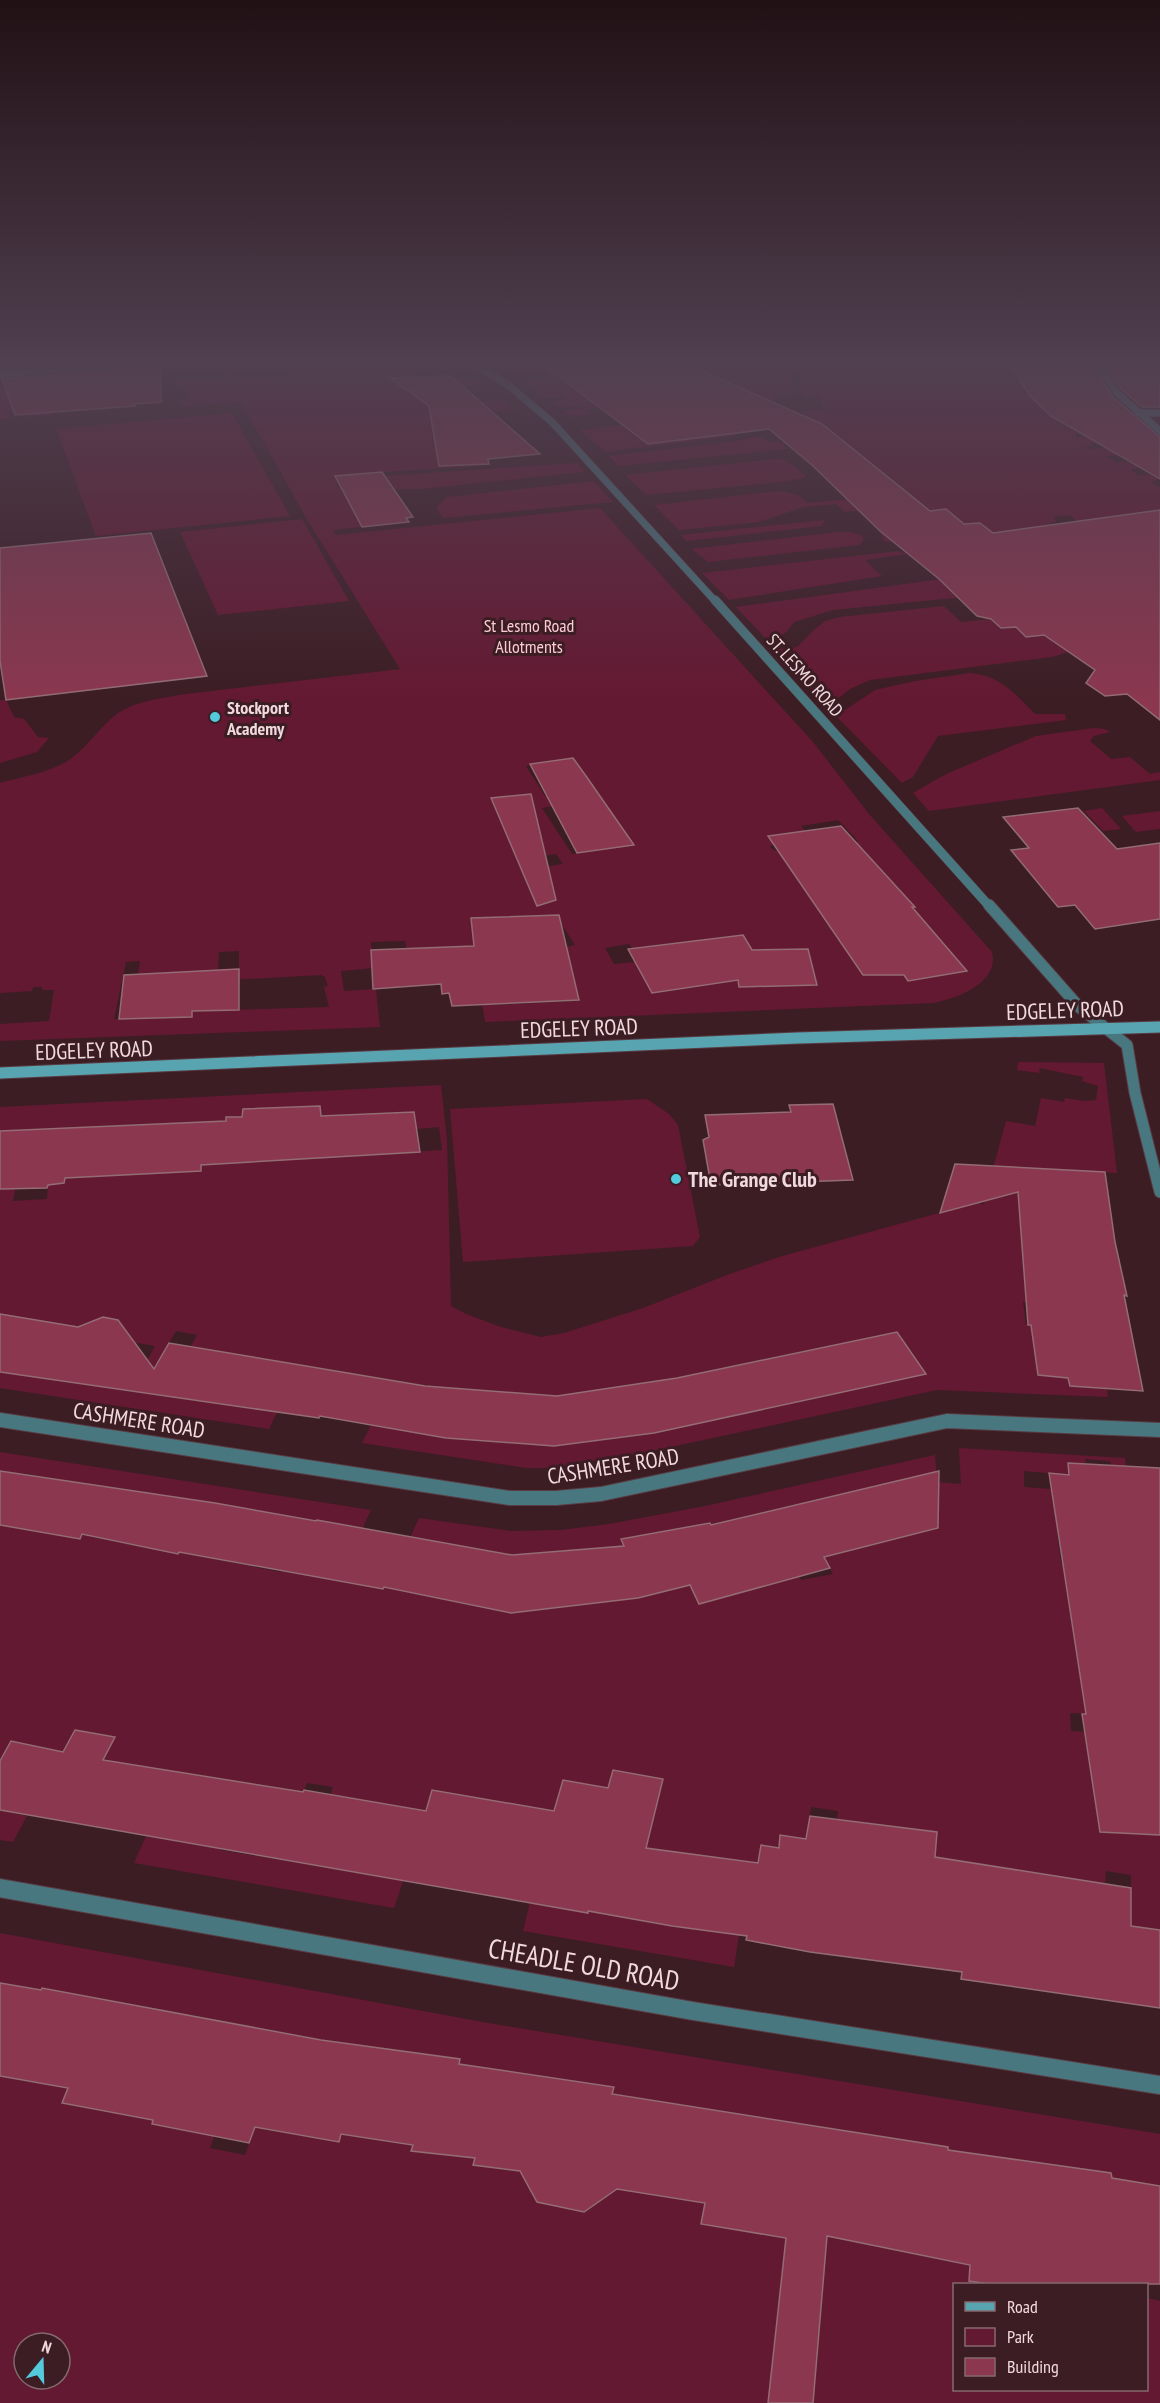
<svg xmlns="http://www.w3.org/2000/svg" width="1160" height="2403" font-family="'PT Sans Narrow',sans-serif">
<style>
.green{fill:#641932;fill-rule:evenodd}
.building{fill:#8a374f;stroke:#936c74;stroke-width:1.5}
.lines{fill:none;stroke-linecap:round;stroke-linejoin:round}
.minor-far4-casing{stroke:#593b42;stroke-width:8}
.minor-far3-casing{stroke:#593b42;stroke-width:10}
.minor-far2-casing{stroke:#593b42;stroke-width:13}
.minor-far1-casing{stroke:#593b42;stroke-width:16}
.minor-casing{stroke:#593b42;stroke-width:20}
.secondary-casing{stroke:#593b42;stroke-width:13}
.minor-far4{stroke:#49777f;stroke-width:7}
.minor-far3{stroke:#49777f;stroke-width:9}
.minor-far2{stroke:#49777f;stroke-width:11}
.minor-far1{stroke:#49777f;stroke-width:14}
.minor{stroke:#49777f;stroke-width:18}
.secondary{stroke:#58a4b1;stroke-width:11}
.poi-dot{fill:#54cadd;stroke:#3c1d24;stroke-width:2}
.labels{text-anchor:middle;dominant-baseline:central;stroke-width:6;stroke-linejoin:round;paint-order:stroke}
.far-park-label{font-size:18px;fill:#fdcbd5;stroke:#3c1d24}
.far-street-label{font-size:18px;fill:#f0dade;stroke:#3c1d24}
.far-poi-label{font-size:18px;font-weight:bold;fill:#f0dade;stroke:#3c1d24;text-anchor:start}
.street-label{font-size:22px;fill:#f0dade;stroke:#3c1d24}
.poi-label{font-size:22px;font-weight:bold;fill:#f0dade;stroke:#3c1d24;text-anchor:start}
.near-street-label{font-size:27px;fill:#f0dade;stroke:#3c1d24}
</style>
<rect width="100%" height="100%" fill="#3c1d24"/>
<path class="green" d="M333,360H337L341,367H377L378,364L385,363L384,360H388L393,367L408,365L417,374L399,377L419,392L459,387L451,380L469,377L480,384L431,392L434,395L420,398L434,408L503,400L514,409L493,412L485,404L444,409L455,424L501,419L502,420L469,424L480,436L474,437L477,441L519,436L523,438L488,442L497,454L491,455L493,459L438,461L439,466L489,464L490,465L355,474L356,478L338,480L340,484L336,486L344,489L340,490L343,494H347L349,498L369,496L371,499L349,502L356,516L366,515L369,520L359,521L361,527L333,530L336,535L600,508L813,742L869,814L992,952C1000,983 956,999 933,1003L485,1022L476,962L434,963V973C414,972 408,959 405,941L371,942L374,968L341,971L344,991L376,989L380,1027L0,1041V1024L49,1021L54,990H42V987H33L32,991L0,993V783C21,777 47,773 66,762C86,750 98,728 117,714C133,702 159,699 178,695L400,669L308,521L241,402L183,406L181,400L192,399L176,381L212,379L214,382L228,381L220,367L171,371L168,366L224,361L232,376L242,375L247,380L289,376L287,372L289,371L284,362L288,361L294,371L318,374L340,372ZM573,758L593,790L545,796L526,766ZM518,795L528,812L499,816L490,798ZM600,799L610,812L600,814L615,833L621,832L630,845L572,854L542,808ZM838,820L858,841L848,843L854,851H863L869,858L810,866L797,850C788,851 777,855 770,847L775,842L787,840L783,834L805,831L801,826ZM556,854L563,864L524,870L517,860ZM874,862L881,870L872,871L878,879L888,878L903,895L838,904L825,888L805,891L798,880L816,877L812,871ZM905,899L913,907L905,908L920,926L928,925L934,934L873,944L844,910ZM562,925L575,945L557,949L547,933L550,932L546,927ZM693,941L703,945L707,951L702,960L695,961L700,971L675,974L682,988L652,993L635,962L614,964L605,948L629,944L632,948ZM931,942L941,953L949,951L966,972L908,981L882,951ZM808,949L817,985L800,986L799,980H757V987H739L733,950ZM239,951V968L218,969L219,952ZM552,959L554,968H572L578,1001L494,1005L491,969L533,968L532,960ZM140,961L138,974H143L140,985H145L144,994L216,992L215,1009L192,1010V1017L114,1019L126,962ZM321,975L325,977L328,986L324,987L329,1007L227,1010L229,980Z
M496,360H750L751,365H762V361H783V363H792L794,394H775V402H754L736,436L605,452L579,430L622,425L627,428L653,415L616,420L614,419L636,416L600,407L588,409L591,414L570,417L563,411L586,408L582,405L559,408L551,402L567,399L564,396L546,398L525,383L541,381L538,378H543V374H516ZM630,429L693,438L648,444Z
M842,360H900L901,364L942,365L941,360H948L950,364L978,363L981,368H993L991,360H999L1000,364H1041L1022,383L1023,386L1031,385L1078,419L1057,420L1063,426L1084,425L1076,430L1080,434H1075L1077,437L1096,436L1102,442L1090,443L1092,446H1084L1087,449L1108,448L1119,455L1106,456C1115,464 1119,462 1129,462C1137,463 1133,465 1140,467L1130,470L1140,476L1152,474L1160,479L1150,482L1160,487V563L1084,647L1052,657L870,680L850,689L827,707L775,650L797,647L815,629L825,621L840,617L944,606L961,622L991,619L1001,628L1016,627L1026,637L1052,634L974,596L833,610L794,622L787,632L776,638L766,639L736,607L993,572L1078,522L1070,515L1053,517L1057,521L1037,528L905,544L884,541L880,531L987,528L980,523L964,524L867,518L804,418L802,411L824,410L820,396H803L799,365H843Z
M4,385L9,398L51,404L54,415L23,417L20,409L8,410L10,418L0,419V386Z
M232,413L290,516L96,536L56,429Z
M760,436L769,442L779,441L788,449L619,466L609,456L736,441Z
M776,459L787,460L805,475V478L781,482L646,495L625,475Z
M577,463L585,472L422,489H390L383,476Z
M594,481L613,502L443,518L436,508L447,497Z
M781,491L798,495L807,503L850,499L863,510L845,512L836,504L803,507L759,522L679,530L654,505Z
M302,519L349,601L218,615L180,532Z
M824,520L822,526L686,541L681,535Z
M837,532H851L863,536V541L859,545L708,562L692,549Z
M898,551L908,554L865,560L882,576L729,600L702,573Z
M970,673C1000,675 1015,694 1035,714H1065L1066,720L938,736L913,777L902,783L836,716L875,690L915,681Z
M0,700H6L14,717L24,719L38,737L49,738L37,752L0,763Z
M1094,728L1105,729L1110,732L1094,736L1090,741L1111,759L1130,757L1150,774L1160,772V780L929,811L913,793L946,774L1036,736Z
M1102,808L1121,829L1103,831L1084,811Z
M1160,811V829L1136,832L1122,816Z
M1018,1062L1104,1063L1117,1173L1034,1168L1045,1221L1020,1220L1022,1239L1058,1303L1023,1302L1026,1324L1061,1327L1062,1348L1034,1347L1038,1375L1068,1378L1070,1386L1107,1389L1108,1397L937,1390L657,1450L549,1468H526L362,1443L371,1425L434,1387L351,1373L338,1399L329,1397L341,1371L301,1366L235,1405L277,1412L269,1429L0,1388V1189H15L13,1201L47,1199L48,1185L64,1183L66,1165L63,1128L0,1131V1107L441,1085L447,1140L451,1306L466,1314L501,1327L541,1337L564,1333L643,1308L727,1275L779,1257L979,1202L983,1205L1006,1121L1035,1126L1041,1098L1064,1102L1065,1098L1084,1101L1096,1100L1098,1086L1082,1081L1083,1077L1040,1068L1039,1073L1017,1070ZM320,1106L321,1121L242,1117L243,1109ZM413,1112L416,1129L439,1127L442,1150L339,1156L378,1113ZM173,1123L201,1152L200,1171L102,1175L91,1160L98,1126ZM103,1317L118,1320L121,1324L114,1339L155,1346L131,1390ZM176,1331L197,1335L189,1349L246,1358L222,1404L141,1390ZM897,1332L926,1373L887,1382ZM808,1350L835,1393L753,1412L728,1367ZM720,1370L656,1431L635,1386Z
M647,1099L669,1114L678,1125L700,1237L693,1246L463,1262L450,1109Z
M959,1448L1125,1458L1126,1466L1112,1465L1110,1461L1085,1459L1086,1463H1080L1081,1468L1069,1475L1024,1471V1487L1051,1489L1053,1505L1085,1507L1086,1533L1057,1532L1061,1563L1093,1564L1077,1652L1081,1684L1119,1715L1070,1713L1071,1731L1087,1732L1160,1835V1930L1131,1927V1875L1106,1871L1105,1884L986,1865L982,1903L832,1869L838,1811L811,1807L806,1839L780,1836L779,1848L751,1909H743L734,1967L523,1931L530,1902L588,1913L609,1824L653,1819L663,1779L613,1770L608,1788L563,1780L554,1813L432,1790L426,1811L371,1802L347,1871L403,1881L394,1908L134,1863L146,1836L198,1844L225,1779L125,1764L88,1801L108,1760L104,1759L115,1737L64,1752L11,1741L0,1761V1525L80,1539L107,1488L22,1473L0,1510V1491L11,1473L0,1471V1452L371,1510L362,1529L317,1520L292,1571L382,1589L394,1562H399L419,1518L511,1531L560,1530L609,1524L705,1506L935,1455L937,1482L961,1484ZM927,1474L939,1495L938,1527L892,1539ZM119,1489L203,1503L178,1554L92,1537ZM303,1519L280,1572L190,1554ZM710,1523L737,1575L728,1596L699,1604L690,1585L644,1596L666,1532ZM416,1538L505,1554L395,1589ZM610,1547L616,1569L564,1552ZM823,1556L833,1574L801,1580L792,1563ZM247,1783L303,1792L307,1783L333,1787L330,1796L349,1799L324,1867L220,1850ZM644,1848L731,1934L612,1915Z
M0,1810L27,1816L13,1842L0,1840Z
M0,1933L488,2023L1160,2134V2186L1130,2182L1132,2284H1087L1086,2267L1114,2271L1111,2173L985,2155L984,2186L971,2203L969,2281L988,2284H954V2390H1146L1147,2298L1160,2301V2403H0ZM42,1988L159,2009L128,2094L103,2090L96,2109L62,2103L69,2084L32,2076L29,2082L6,2077ZM192,2015L307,2037L292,2083L256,2123L245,2155L210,2148L223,2111L211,2108L200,2133L152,2124ZM460,2059L439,2154L412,2152L413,2145L342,2133L339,2142L314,2137ZM493,2069L613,2087L595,2204L508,2162L506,2170L474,2165ZM656,2101L777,2120L765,2234L701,2224L706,2197ZM886,2138L948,2147L945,2199ZM781,2282L823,2289L817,2363L773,2356ZM24,2343H60V2379H24Z"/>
<path class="building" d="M0,360H92L0,368Z
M537,360H677L822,424L930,511L946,509L964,524L980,523L993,533L1160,510V720L1127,694L1105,696L1086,683L1095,670L1044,635L1026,637L1016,627L1001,628L991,619L977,616L939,579L880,531L813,466L769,429L648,444Z
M1008,360H1088L1113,397L1160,437V479L1051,416L1030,396Z
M1101,360H1160V407H1142L1121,389Z
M160,366L161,402L134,404L135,406L15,415L2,379Z
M451,376L540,454L488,459L489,464L439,466L429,406L390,378Z
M382,472L413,517L406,518L409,522L362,527L335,476Z
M151,533L207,676L6,700L0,661V548Z
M573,758L586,776L634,845L577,853L530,764Z
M531,794L556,900L537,906L491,798Z
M1078,808L1117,849L1160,843V919L1095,929L1075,905L1058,907L1011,850L1029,848L1003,817Z
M841,826L915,907H912L967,971L908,981L904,975H863L768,836Z
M559,915L579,1000L452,1006L449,993L442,994L441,984L373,989L371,950L474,946L471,918Z
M743,935L752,950L808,949L817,985L739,987L738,980L652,993L628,949Z
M239,969V1010L192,1011V1017L119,1019L124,975Z
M833,1104L853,1180L711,1185L703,1140L709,1137L705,1115L791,1112L789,1105Z
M320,1106L321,1116L414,1112L420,1152L201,1165V1171L65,1178L64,1183L48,1185L47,1188L0,1189V1131L226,1121V1117H242L243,1109Z
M955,1164L1105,1172L1115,1242L1127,1296L1124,1295L1143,1391L1070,1386L1068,1378L1038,1375L1031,1325H1028L1018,1192L940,1213Z
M0,1314L78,1327L103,1317L118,1320L154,1369L169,1343L425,1386L557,1396L677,1378L897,1332L926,1374L654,1433L554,1446L446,1438L320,1416L319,1418L0,1372Z
M1068,1463L1160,1468V1835L1100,1832L1082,1714H1086L1049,1473L1069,1475Z
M0,1471L215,1503L316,1521L317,1520L512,1555L624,1546L621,1539L710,1523L711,1525L939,1471L938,1528L824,1557L830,1568L699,1604L690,1585L638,1598L511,1613L384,1587L383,1589L179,1552L178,1554L82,1534L80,1539L0,1525Z
M75,1730L115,1737L103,1760L303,1792L304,1790L426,1811L432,1790L554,1811L563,1780L608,1788L613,1770L663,1779L646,1848L758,1863L761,1845L779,1848L780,1835L806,1839L810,1816L937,1832L935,1857L1131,1888V1926L1160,1930V2008L961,1979L962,1972L810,1952L746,1940L747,1936L672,1926L588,1911V1913L0,1810V1761L11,1741L63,1752Z
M0,1983L41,1990L42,1988L321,2040L460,2059L459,2064L614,2087L612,2094L948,2147V2150L1111,2173L1112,2178L1160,2186V2284H988L969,2281L970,2265L827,2236L813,2403H768L786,2238L701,2224L705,2203L617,2189L584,2212L537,2202L520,2171L473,2165L475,2158L411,2151L413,2145L341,2134L339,2142L255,2127L249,2143L152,2124L153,2120L62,2103L68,2088L0,2076Z"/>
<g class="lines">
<g class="minor-far4-casing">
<path id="minor-far4" d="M468,360L508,385L552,422L716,602
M1094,360L1117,393L1160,431
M0,374L163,360
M1139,413H1160"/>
</g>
<g class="minor-far3-casing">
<path id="minor-far3" d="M715,600L990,907"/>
</g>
<g class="minor-far2-casing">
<path id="minor-far2" d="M989,905L1079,1007L1127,1045L1135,1093L1160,1192"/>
</g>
<g class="minor-far1-casing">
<path id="minor-far1" d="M0,1420L510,1498H556L601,1494L947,1421L1160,1430"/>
</g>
<g class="minor-casing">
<path id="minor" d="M0,1888L693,2011L1160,2085"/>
</g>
<g class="secondary-casing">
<path id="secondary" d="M0,1073L798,1038L1160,1027"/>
</g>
<use href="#minor-far4" class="minor-far4"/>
<use href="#minor-far3" class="minor-far3"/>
<use href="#minor-far2" class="minor-far2"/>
<use href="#minor-far1" class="minor-far1"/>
<use href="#minor" class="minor"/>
<use href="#secondary" class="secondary"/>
</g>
<linearGradient id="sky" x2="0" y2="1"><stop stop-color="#211014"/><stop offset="0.52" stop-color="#504050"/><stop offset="1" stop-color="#504050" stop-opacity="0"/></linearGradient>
<rect width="1160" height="697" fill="url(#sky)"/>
<g class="poi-dot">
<circle cx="215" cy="717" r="6"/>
<circle cx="676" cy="1179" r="6"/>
</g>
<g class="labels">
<g class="far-park-label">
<text x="529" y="625">St Lesmo Road<tspan x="529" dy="21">Allotments</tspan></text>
</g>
<g class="far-street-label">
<text transform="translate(805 675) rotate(48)">ST. LESMO ROAD</text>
</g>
<g class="far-poi-label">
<text x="227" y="707">Stockport<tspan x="227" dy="21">Academy</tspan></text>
</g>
<g class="street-label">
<text transform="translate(1065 1010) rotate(-2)">EDGELEY ROAD</text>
<text transform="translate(579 1028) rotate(-2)">EDGELEY ROAD</text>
<text transform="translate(94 1050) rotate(-2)">EDGELEY ROAD</text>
<text transform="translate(139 1420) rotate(9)">CASHMERE ROAD</text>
<text transform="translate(613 1466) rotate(-9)">CASHMERE ROAD</text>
</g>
<g class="poi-label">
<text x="688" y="1179">The Grange Club</text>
</g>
<g class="near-street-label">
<text transform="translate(584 1964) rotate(10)">CHEADLE OLD ROAD</text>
</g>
</g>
<rect x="953" y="2283" width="195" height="108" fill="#3c1d24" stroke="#84696e" stroke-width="1.5"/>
<rect x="965" y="2302" width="30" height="9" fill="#58a4b1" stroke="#84696e" stroke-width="1.5"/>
<text x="1007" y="2313" font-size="18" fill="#f0dade">Road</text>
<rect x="965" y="2328" width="30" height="18" fill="#641932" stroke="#84696e" stroke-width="1.5"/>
<text x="1007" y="2343" font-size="18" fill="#f0dade">Park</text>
<rect x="965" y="2358" width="30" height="18" fill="#8a374f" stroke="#84696e" stroke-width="1.5"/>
<text x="1007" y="2373" font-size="18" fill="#f0dade">Building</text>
<g transform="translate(42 2361) rotate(19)"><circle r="28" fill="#3c1d24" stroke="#84696e" stroke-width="1.5"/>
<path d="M0-4.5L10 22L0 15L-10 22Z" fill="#54cadd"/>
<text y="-9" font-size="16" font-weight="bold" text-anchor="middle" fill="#f0dade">N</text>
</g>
</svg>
